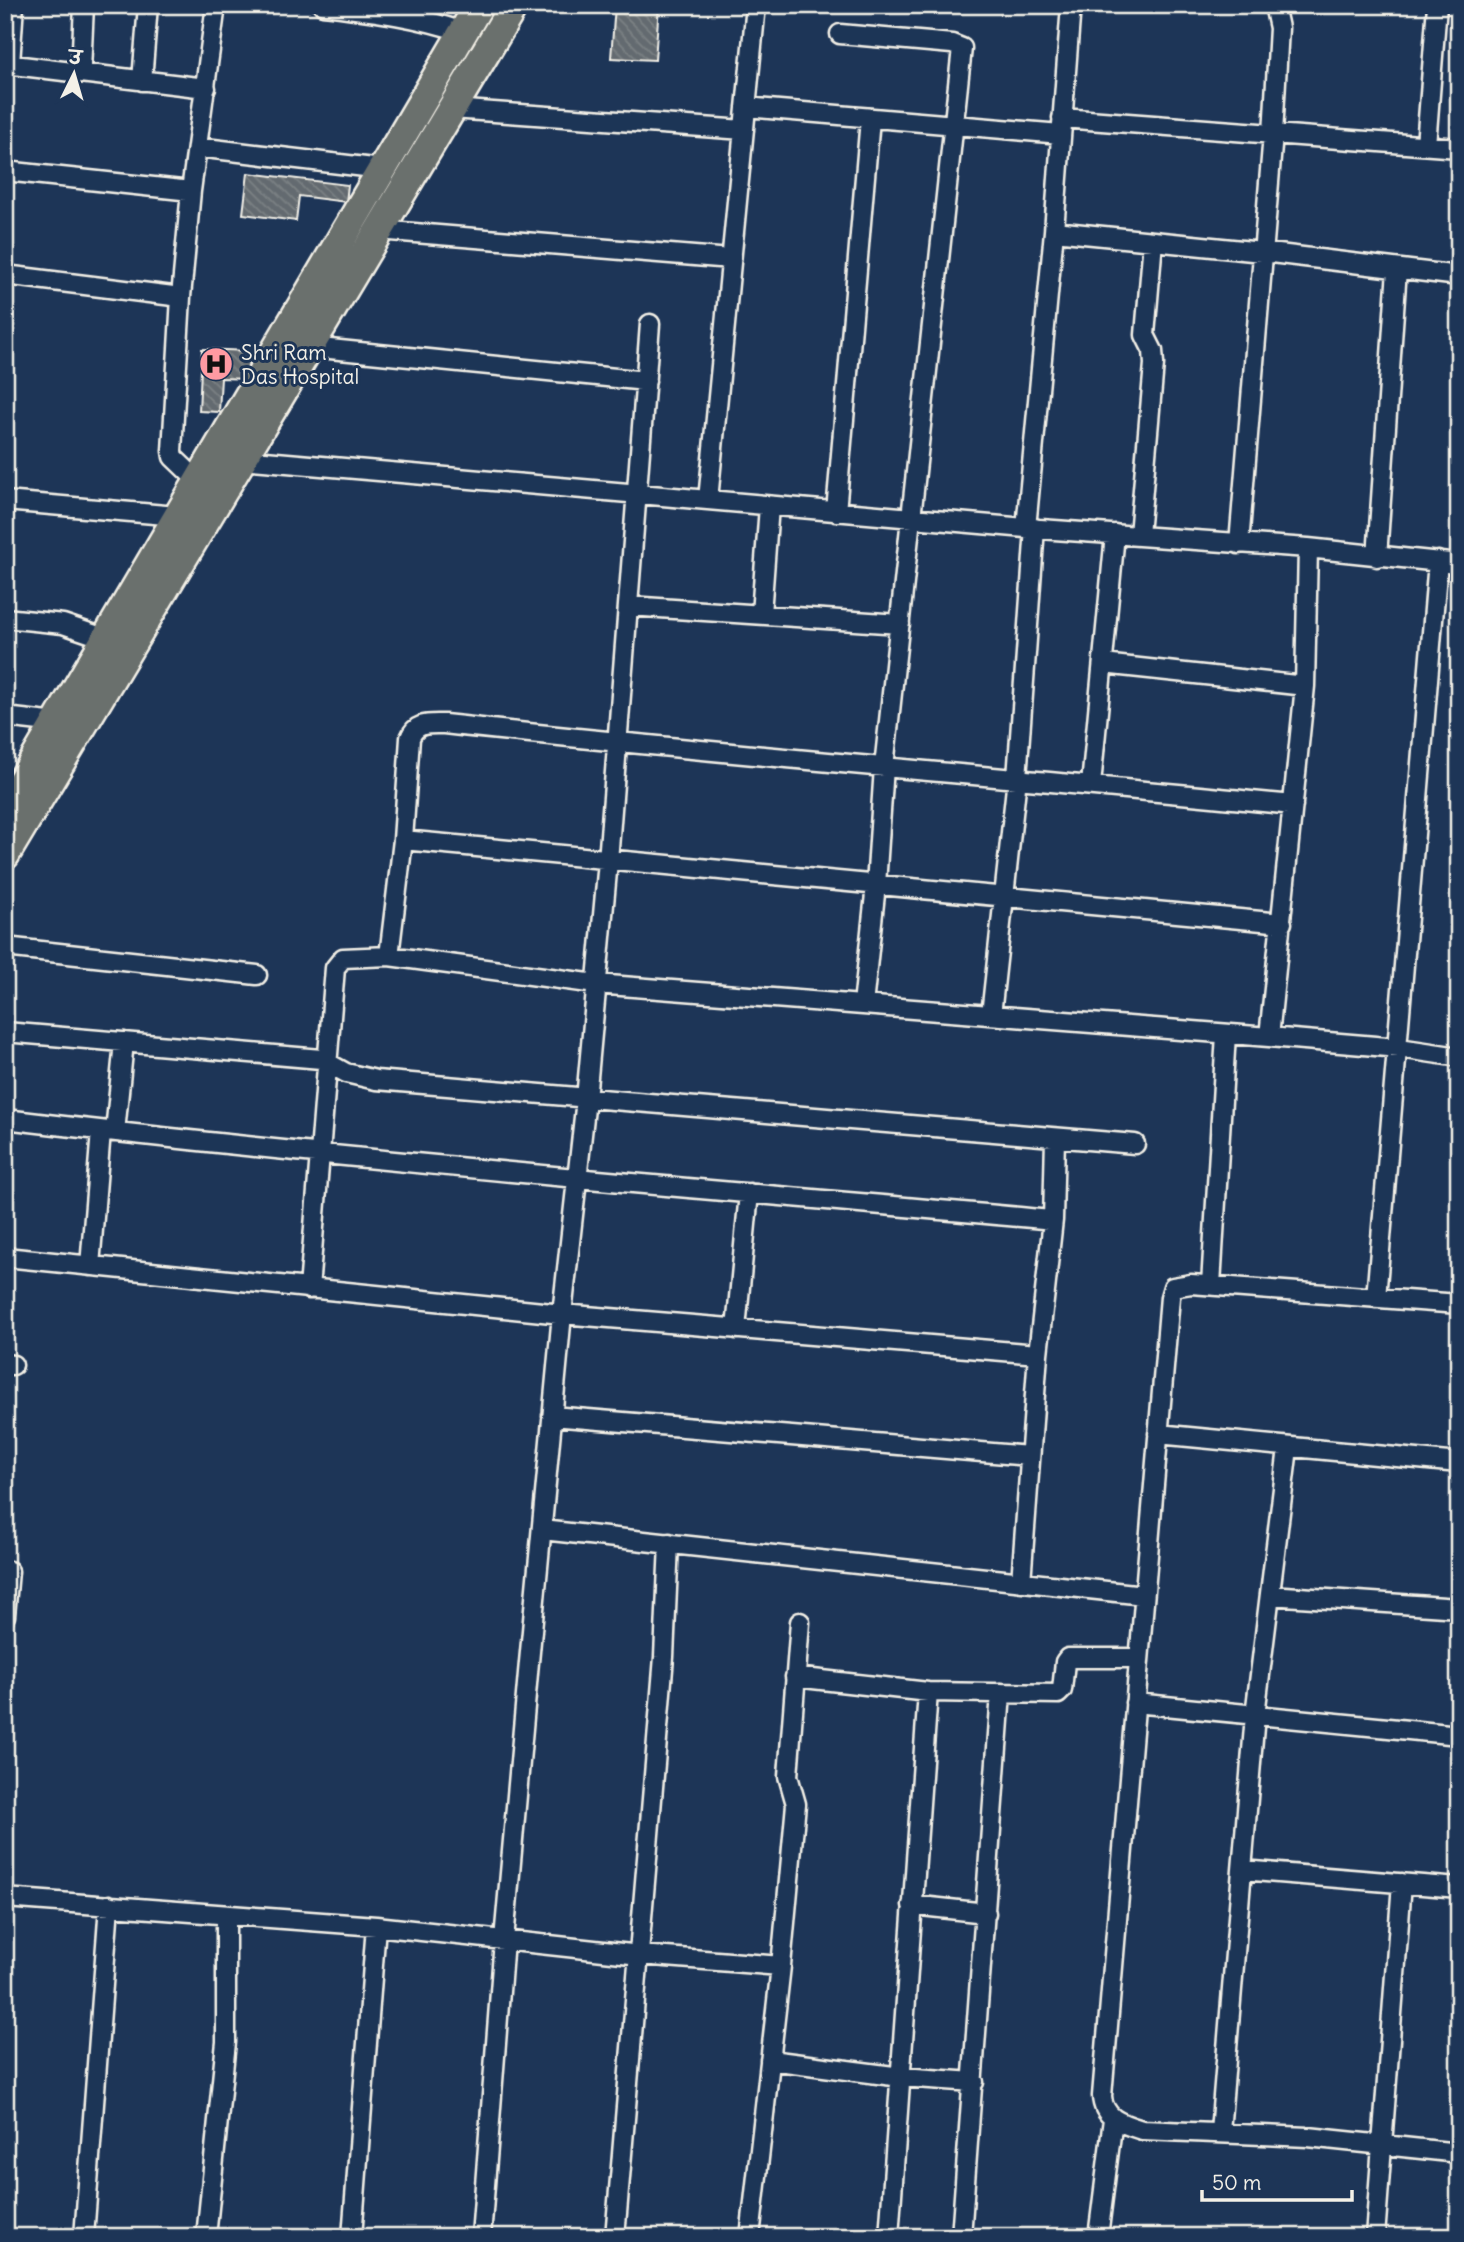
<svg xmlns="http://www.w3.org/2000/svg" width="1464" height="2242" font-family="Delius,'Playpen Sans Deva',sans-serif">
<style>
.building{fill:url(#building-back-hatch);stroke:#f4f1e8;stroke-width:2}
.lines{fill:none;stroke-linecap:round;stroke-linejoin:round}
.street-casing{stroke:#f4f1e8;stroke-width:23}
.primary-casing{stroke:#f4f1e8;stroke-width:33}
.street{stroke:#1d3557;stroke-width:18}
.primary{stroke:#6b706d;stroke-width:28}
.labels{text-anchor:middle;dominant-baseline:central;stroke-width:6;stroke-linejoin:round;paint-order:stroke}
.poi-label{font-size:21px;fill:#f4f1e8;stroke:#1d3557;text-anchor:start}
</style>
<defs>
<pattern id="building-back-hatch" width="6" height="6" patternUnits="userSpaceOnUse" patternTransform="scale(1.75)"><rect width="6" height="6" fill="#646b70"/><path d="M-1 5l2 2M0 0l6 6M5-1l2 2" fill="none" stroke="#7b8184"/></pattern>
</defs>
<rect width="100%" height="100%" fill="#1d3557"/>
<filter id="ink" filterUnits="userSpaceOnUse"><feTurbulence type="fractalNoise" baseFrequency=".0143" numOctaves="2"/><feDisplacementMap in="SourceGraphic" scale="14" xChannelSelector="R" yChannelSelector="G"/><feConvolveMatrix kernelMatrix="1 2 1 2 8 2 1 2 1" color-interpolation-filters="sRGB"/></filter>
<g filter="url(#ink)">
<path class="building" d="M615,5H659L655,60L611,58Z
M248,173L348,185L346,202L299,196L296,221L243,214Z
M202,349L249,351L248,379L221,378L219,412L199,411Z"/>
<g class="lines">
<g class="street-casing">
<path id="street" d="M323,5C372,11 416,16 463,32
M840,34L952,44L962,48L884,767L876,885L863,1005
M5,64L206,88
M10,64L14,5
M81,71L84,5
M142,81L148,5
M746,107L1061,134
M452,109L744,130
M1062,118L1459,148
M1426,145L1437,5
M197,147L382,169
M5,171L191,191
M378,230L731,259
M1054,231L1262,252L1459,276
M5,275L181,297
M310,347L646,381
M242,459L1026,528L1308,548L1459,564
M198,481L173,457L172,451L181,297L191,191L216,5
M708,500L756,5
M5,501L177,516
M836,512L870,119
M1026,528L1054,231L1071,5
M1139,535L1154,364L1153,351L1145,335L1153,241
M1239,544L1273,134L1279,28L1274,5
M1377,557L1397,269
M629,606L900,624
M761,614L769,506
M5,618L63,624L113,641
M1103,664L1305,686
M5,717L57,723
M1091,785L1115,534
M403,840L1282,923
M5,947L257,975
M389,956L403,840L410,738C416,722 429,724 444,724C726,755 1010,777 1293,805
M991,1015L1017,778L1035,528
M5,1032L321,1059L346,1073L376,1080L1135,1144
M1269,1037L1305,686L1308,548
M5,1119C353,1161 704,1189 1053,1220
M115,1132L124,1042
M5,1257L562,1314L1038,1354
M90,1266L101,1131
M1211,1285L1226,1034
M309,1289L335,968L343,958L389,956L596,984L1269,1037L1399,1048L1459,1057
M1376,1298L1438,561
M1459,1304L1191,1284L1173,1287L1170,1297L1102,2096C1103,2119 1123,2124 1142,2130L1308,2137L1459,2153
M736,1329L749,1193
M5,1364L13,1365
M552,1416L1030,1456
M1158,1434L1459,1463
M542,1530L1144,1595
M1021,1582L1038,1354L1053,1220L1055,1138
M1270,1595L1459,1608
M5,1616L9,1571
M795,1677L928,1692L1058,1694L1062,1690L1065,1662L1068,1658H1139
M1135,1703L1459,1735
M1242,1870L1459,1888
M5,1898L376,1926L640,1955L781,1966
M912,1905L986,1913
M770,2060L901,2077L974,2082
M1220,2132L1255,1715L1288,1448
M84,2237L109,1905
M206,2237L226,2042V1916
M352,2237L376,1926
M481,2237L504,1940L528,1673L562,1314L586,1099L608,861L650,324
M615,2237L664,1657L669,1543
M750,2237L781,1966L796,1804L788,1776L800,1622
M889,2237L928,1692
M961,2237L1001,1693
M1098,2237L1113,2119
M1375,2237L1402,1883"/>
</g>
<g class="primary-casing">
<path id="primary" d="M5,810L479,5
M5,855L514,5"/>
</g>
<use href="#street" class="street"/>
<use href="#primary" class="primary"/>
</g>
</g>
<defs>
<g id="hospital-disc" transform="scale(1.75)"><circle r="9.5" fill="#ff9aa2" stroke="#1d3557"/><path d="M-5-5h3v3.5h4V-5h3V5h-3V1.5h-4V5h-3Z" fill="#111"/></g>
</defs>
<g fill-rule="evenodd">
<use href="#hospital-disc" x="216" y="364"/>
</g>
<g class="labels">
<g class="poi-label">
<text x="241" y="352">Shri Ram<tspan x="241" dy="24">Das Hospital</tspan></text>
</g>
</g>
<rect width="1464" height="2242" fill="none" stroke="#1d3557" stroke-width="28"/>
<rect x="14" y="14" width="1436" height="2214" fill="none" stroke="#f4f1e8" stroke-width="2.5" filter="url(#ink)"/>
<g transform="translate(74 74) rotate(5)" stroke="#1d3557" stroke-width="5" paint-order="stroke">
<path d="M0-5L12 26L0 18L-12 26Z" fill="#f4f1e8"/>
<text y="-10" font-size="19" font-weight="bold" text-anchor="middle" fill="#f4f1e8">उ</text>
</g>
<path d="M1202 2190v10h150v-10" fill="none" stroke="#f4f1e8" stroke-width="3.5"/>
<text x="1212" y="2190" font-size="21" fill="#f4f1e8" stroke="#1d3557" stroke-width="5" paint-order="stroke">50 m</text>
</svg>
